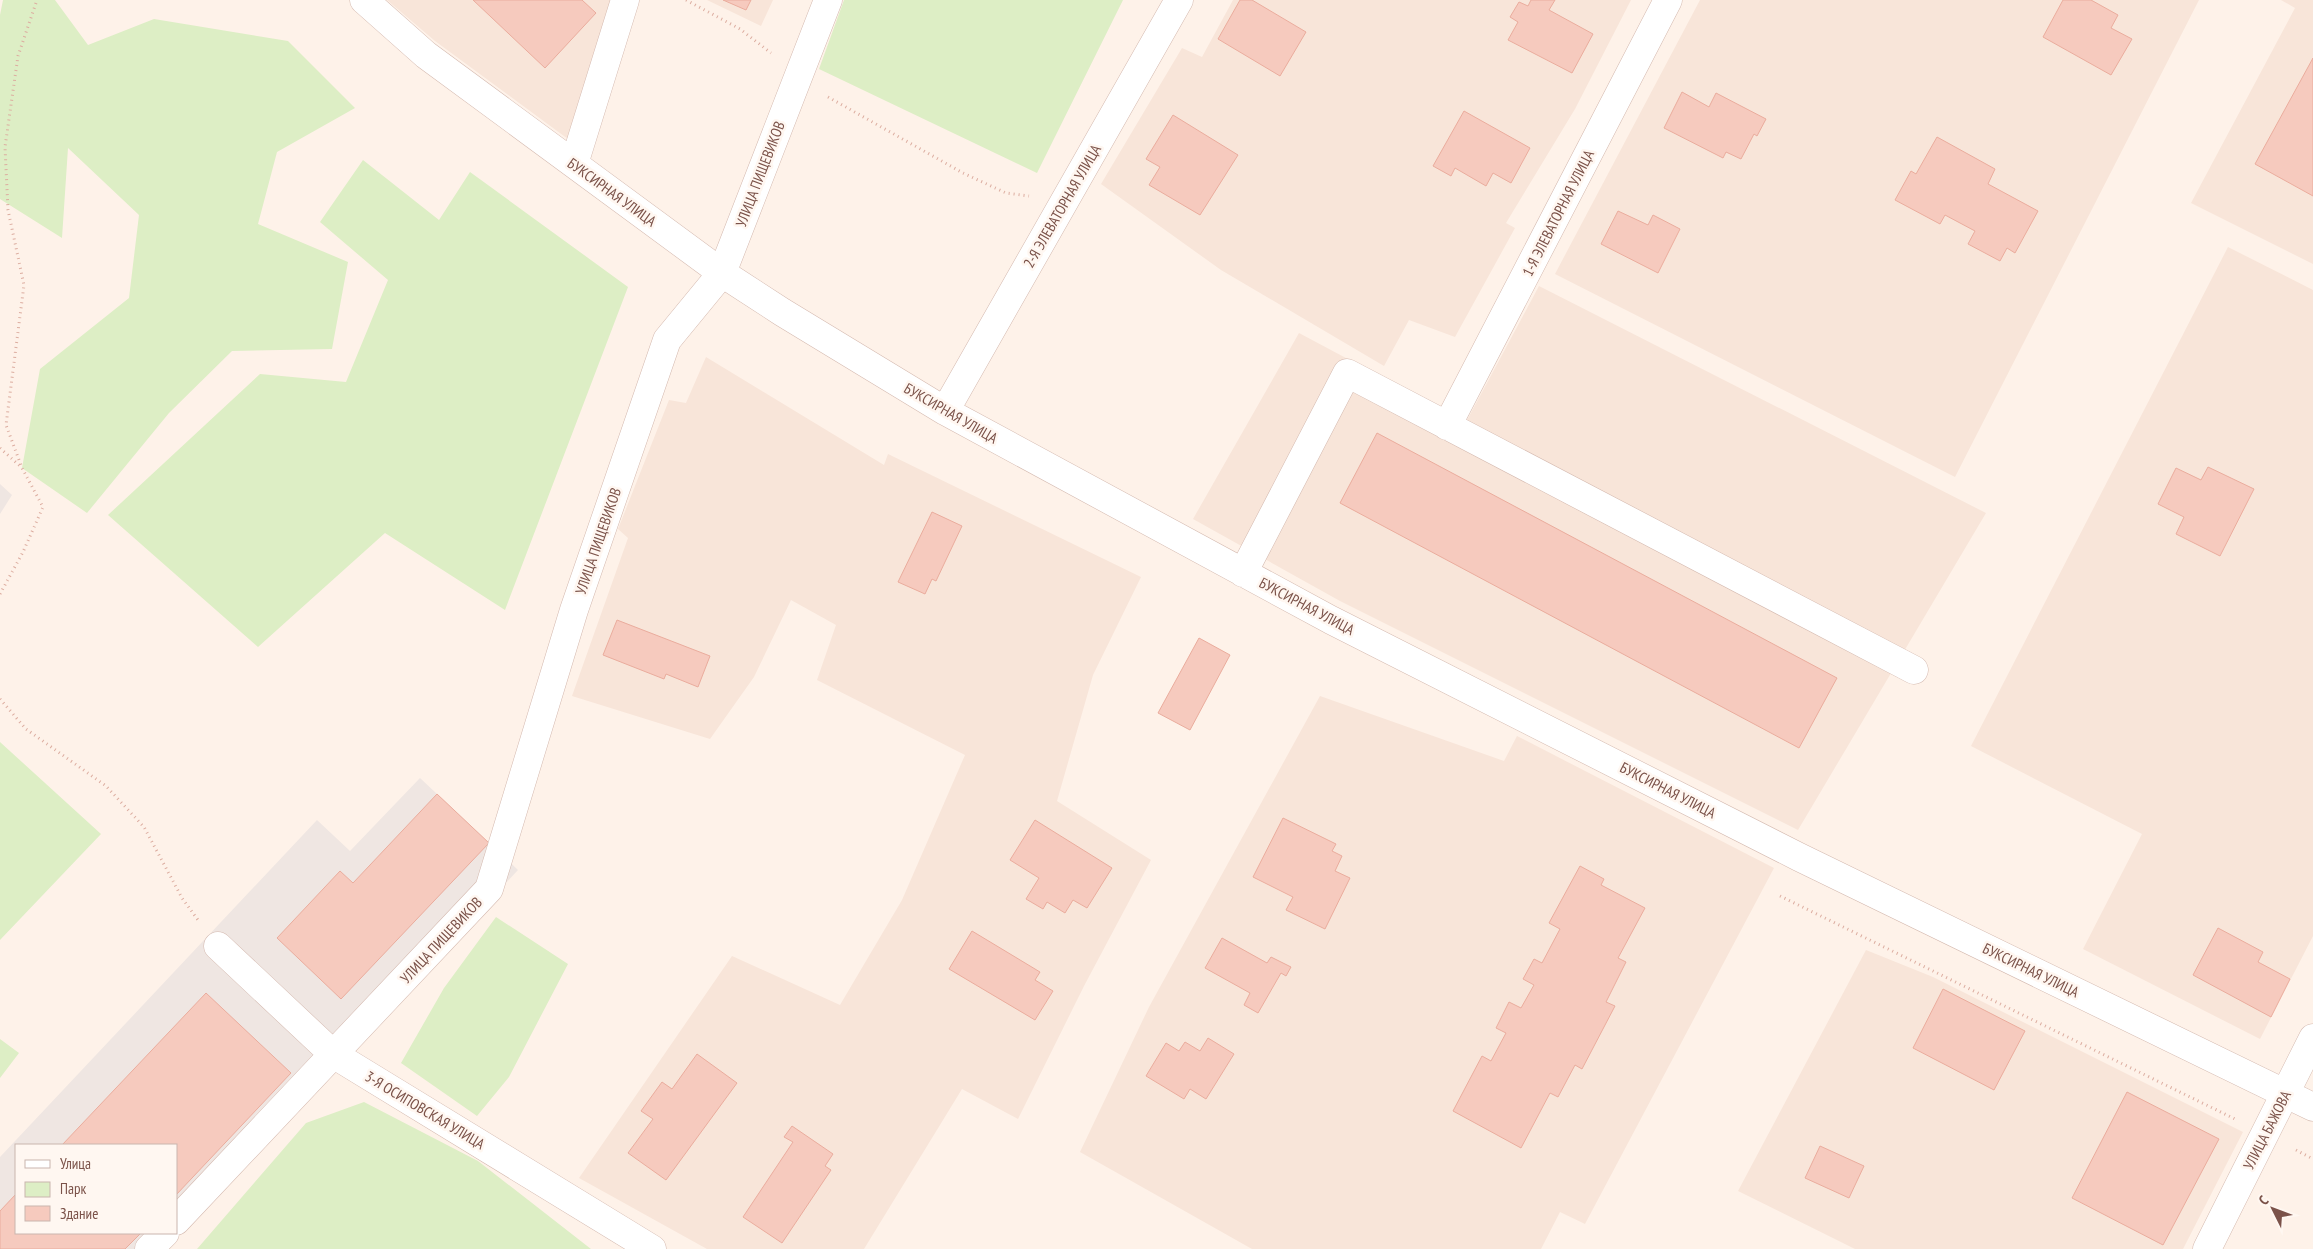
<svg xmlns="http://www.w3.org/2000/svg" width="2313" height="1249" font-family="'PT Sans Narrow',sans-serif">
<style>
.residential{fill:#f8e5d9}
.industrial{fill:#efe6e2;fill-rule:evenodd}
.green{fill:#ddeec5}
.building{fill:#f6cabe;stroke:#eaac9d}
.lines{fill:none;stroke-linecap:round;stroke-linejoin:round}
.minor-casing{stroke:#d4b9af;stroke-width:29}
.path{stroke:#dcada0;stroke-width:3;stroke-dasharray:1 4;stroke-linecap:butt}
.minor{stroke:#fff;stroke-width:28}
.labels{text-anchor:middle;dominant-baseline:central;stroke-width:5;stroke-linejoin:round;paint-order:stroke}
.street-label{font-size:15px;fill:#7b5249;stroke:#fff7f1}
</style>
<rect width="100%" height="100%" fill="#fef2e9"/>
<path class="residential" d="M387,0H637L591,156L435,41Z
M707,0H773L761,26Z
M1233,0H1631L1575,109L1506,223L1515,228L1455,337L1409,320L1384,366L1221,270L1101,184L1182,48L1202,57Z
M1700,0H2199L1955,477L1555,274Z
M2281,0H2313V264L2191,203L2295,8Z
M2228,247L2313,290V936L2260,1039L2083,949L2142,834L1971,746Z
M1539,286L1986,513L1798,830L1340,601L1193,519L1299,333L1466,422Z
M706,357L884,465L888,454L1141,577L1093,675L1057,801L1151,860L1084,986L1018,1119L962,1089L864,1249H707L579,1178L732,956L840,1005L902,900L965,755L817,680L836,625L791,600L754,677L710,739L572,696L628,538L618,529L669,400L686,403Z
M1320,696L1504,761L1517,736L1774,868L1585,1224L1560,1212L1541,1249H1252L1080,1152L1149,1007Z
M1866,950L1933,977L2243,1132L2183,1249H1855L1738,1191Z"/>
<path class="industrial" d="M0,484L12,495L0,514Z
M420,778L518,870L162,1249H0V1157L317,820L350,851ZM16,1145H176V1233H16Z"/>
<path class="green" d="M3,0H55L88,45L154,19L288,41L355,108L277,152L258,224L348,262L332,349L232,351L169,413L87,513L22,468L40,369L129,298L139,215L68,148L62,238L0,199V15Z
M844,0H1123L1037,173L819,69Z
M363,160L439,220L470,172L628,287L505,610L385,533L258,647L108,515L260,374L346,382L388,280L320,222Z
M0,742L101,834L0,940Z
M496,917L568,964L509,1077L477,1116L401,1063L444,988Z
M0,1039L19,1053L0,1078Z
M364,1102L478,1161L591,1249H197L306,1123Z"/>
<path class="building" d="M473,0H582L596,13L545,68Z
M723,0H751L746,10Z
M1240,0H1252L1306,32L1280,76L1218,39Z
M1531,0H1555L1549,10L1593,34L1572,73L1508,40L1518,22L1510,17L1519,2L1528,6Z
M2063,0H2091L2118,15L2111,28L2132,39L2111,75L2043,37Z
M2313,58V196L2255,164Z
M1682,92L1709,107L1716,93L1766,119L1757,136L1754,134L1741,159L1726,152L1723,158L1664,128Z
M1464,111L1530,148L1511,183L1493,173L1486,186L1455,168L1451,176L1433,166Z
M1173,115L1238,155L1200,215L1149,185L1160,167L1146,159Z
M1937,137L1995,169L1988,184L2038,211L2015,253L2007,248L2000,261L1968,244L1975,231L1945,215L1940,224L1895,200L1911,171L1916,174Z
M1618,211L1648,225L1653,215L1680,229L1658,273L1601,244Z
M1377,433L1837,678L1799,748L1340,503Z
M2208,467L2254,489L2220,556L2176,534L2184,517L2158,504L2176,468L2201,480Z
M932,512L962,526L936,581L932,579L925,594L898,582Z
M617,620L710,656L698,687L666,674L664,679L603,655Z
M1199,638L1230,655L1190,730L1158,713Z
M437,794L489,843L341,999L277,938L340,871L353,883Z
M1283,818L1336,844L1332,851L1342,856L1335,871L1350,878L1325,929L1286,910L1293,897L1253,877Z
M1035,820L1112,868L1087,908L1073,900L1065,913L1047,902L1043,909L1026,899L1039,878L1010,860Z
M1580,866L1604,879L1601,885L1645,908L1618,958L1626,962L1606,1002L1615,1006L1582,1069L1575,1065L1558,1097L1550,1093L1521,1148L1453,1111L1482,1056L1491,1061L1506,1033L1496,1028L1509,1002L1521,1008L1534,985L1523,979L1534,959L1542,963L1560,929L1549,923Z
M2218,928L2263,952L2258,962L2290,979L2271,1017L2193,975Z
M972,931L1040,972L1035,980L1053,991L1035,1020L949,969Z
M1222,938L1267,963L1271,957L1291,967L1286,976L1281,973L1258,1013L1244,1005L1250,993L1205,968Z
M1943,989L2025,1031L1994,1090L1913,1048Z
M206,993L291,1073L176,1195V1145H62Z
M1208,1038L1234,1054L1206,1099L1190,1089L1184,1099L1146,1076L1166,1043L1179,1051L1185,1042L1200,1051Z
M697,1054L737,1083L666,1180L628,1153L653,1119L641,1111L662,1082L672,1089Z
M2127,1092L2219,1139L2163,1245L2072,1198Z
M792,1126L833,1154L825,1166L831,1170L782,1243L743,1217L793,1142L784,1137Z
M1820,1146L1864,1166L1849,1198L1805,1178Z
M16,1194V1233H141L125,1249H0V1211Z"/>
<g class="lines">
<g class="minor-casing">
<path id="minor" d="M364,0L426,55L722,273L782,312L945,411L1331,620L1799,857L2313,1107
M574,164L625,0
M945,411L1179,0
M1447,426L1668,0
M1243,573L1347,373L1914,670
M218,946L333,1054L652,1249
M176,1221L489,889L574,610L667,340L722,273L828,0
M149,1249L165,1233
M2207,1249L2313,1038"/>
</g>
<path class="path" d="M686,0L740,29L771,53
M828,97L963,173L1006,193L1029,196
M0,448L20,466
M0,594L23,552L43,507L22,468L6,425L24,285L8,210L5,147L18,56L37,0
M0,699L26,729L106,786L144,827L182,898L198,920
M1780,896L2235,1119
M2296,1150L2313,1159"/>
<use href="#minor" class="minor"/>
</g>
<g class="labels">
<g class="street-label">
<text transform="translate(760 174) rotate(-69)">УЛИЦА ПИЩЕВИКОВ</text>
<text transform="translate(612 192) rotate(36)">БУКСИРНАЯ УЛИЦА</text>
<text transform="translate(1062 206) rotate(-60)">2-Я ЭЛЕВАТОРНАЯ УЛИЦА</text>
<text transform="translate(1558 213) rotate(-63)">1-Я ЭЛЕВАТОРНАЯ УЛИЦА</text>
<text transform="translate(951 413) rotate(30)">БУКСИРНАЯ УЛИЦА</text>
<text transform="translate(598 541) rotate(-71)">УЛИЦА ПИЩЕВИКОВ</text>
<text transform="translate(1307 606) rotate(28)">БУКСИРНАЯ УЛИЦА</text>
<text transform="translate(1668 790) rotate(27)">БУКСИРНАЯ УЛИЦА</text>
<text transform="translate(441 940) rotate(-47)">УЛИЦА ПИЩЕВИКОВ</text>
<text transform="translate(2031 970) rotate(26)">БУКСИРНАЯ УЛИЦА</text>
<text transform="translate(425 1110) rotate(31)">3-Я ОСИПОВСКАЯ УЛИЦА</text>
<text transform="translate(2267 1130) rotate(-63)">УЛИЦА БАЖОВА</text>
</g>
</g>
<rect x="15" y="1144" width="162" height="90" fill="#fff7f1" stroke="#cab5ae"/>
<rect x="25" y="1160" width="25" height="8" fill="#ffffff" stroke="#cab5ae"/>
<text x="60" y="1169" font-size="15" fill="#7b5249">Улица</text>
<rect x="25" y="1182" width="25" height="15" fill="#ddeec5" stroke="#cab5ae"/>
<text x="60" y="1194" font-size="15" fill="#7b5249">Парк</text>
<rect x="25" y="1206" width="25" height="15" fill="#f6cabe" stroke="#cab5ae"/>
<text x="60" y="1219" font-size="15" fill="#7b5249">Здание</text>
<g transform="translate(2273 1209) rotate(312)" stroke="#fff7f1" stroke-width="4" paint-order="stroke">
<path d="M0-4L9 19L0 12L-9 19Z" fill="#7b5249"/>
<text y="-8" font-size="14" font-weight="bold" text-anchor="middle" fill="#7b5249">С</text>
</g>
</svg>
